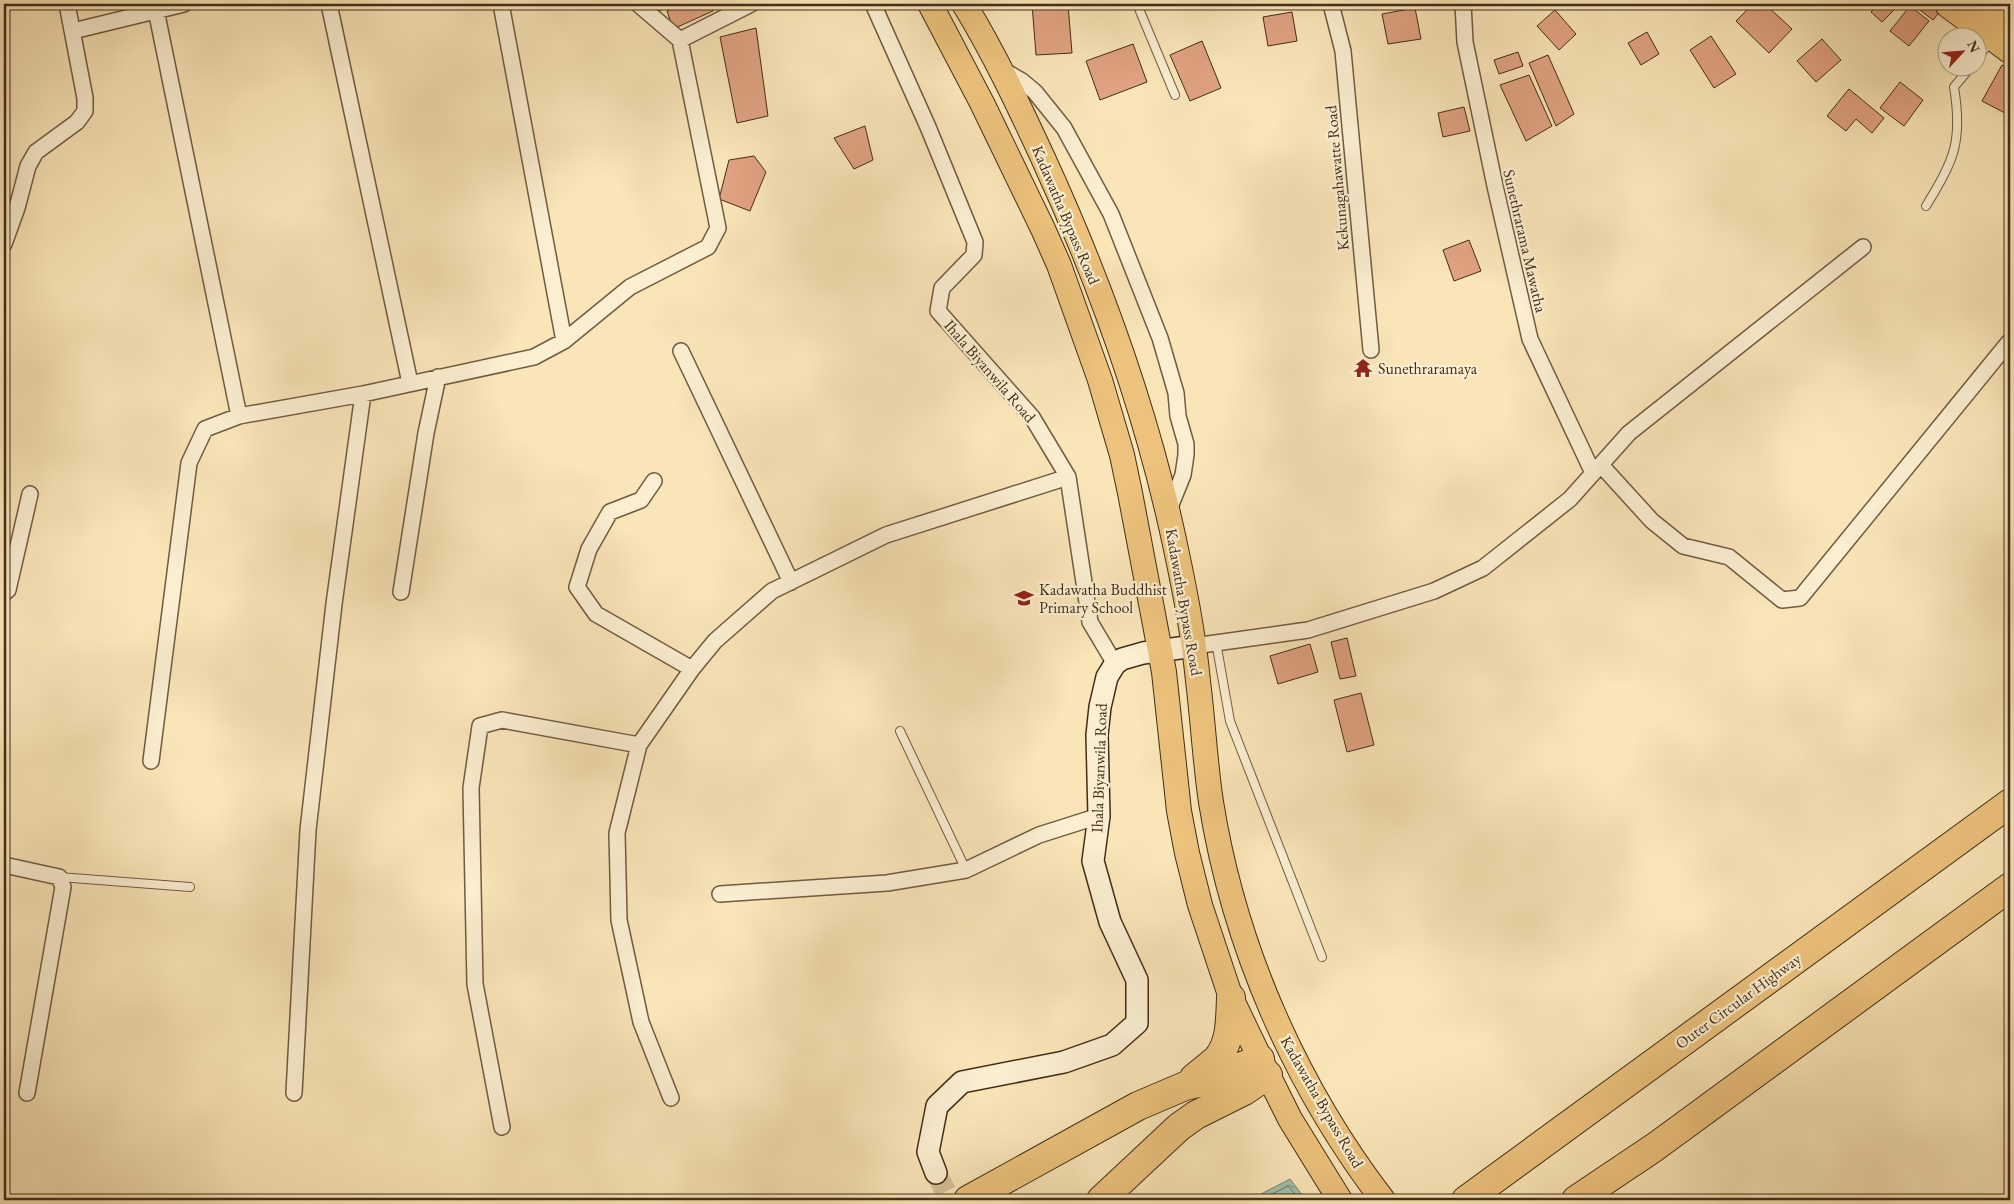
<svg xmlns="http://www.w3.org/2000/svg" width="2014" height="1204" font-family="'EB Garamond',serif">
<style>
.water{fill:url(#water-ripples);stroke:#7a8570}
.lines{fill:none;stroke-linecap:round;stroke-linejoin:round}
.shore{stroke:#707661;stroke-width:1}
.building{fill:#e0a281;stroke:#432d18}
.secondary-tunnel{stroke:#d5c098;stroke-width:21;stroke-dasharray:21 11;stroke-linecap:butt}
.lane-casing{stroke:#705b40;stroke-width:10}
.street-casing{stroke:#705b40;stroke-width:18}
.secondary-casing{stroke:#432d18;stroke-width:24}
.primary-casing{stroke:#432d18;stroke-width:26}
.highway-casing{stroke:#432d18;stroke-width:30}
.lane{stroke:#fbeed1;stroke-width:8}
.street{stroke:#fbeed1;stroke-width:15}
.secondary{stroke:#fbeed1;stroke-width:21}
.primary{stroke:#ecc27c;stroke-width:24}
.highway{stroke:#ecc27c;stroke-width:28}
.labels{text-anchor:middle;dominant-baseline:central;stroke-width:4.5;stroke-linejoin:round;paint-order:stroke}
.street-label{font-size:16px;fill:#432d18;stroke:#fbeed1}
.poi-label{font-size:16px;fill:#432d18;stroke:#fbeed1;text-anchor:start}
</style>
<defs>
<pattern id="water-ripples" width="26" height="14" patternUnits="userSpaceOnUse" patternTransform="scale(1.25)"><rect width="26" height="14" fill="#9ec0aa"/><path d="M2 4q2-2 4 0t4 0M15 11q2-2 4 0t4 0" fill="none" stroke="#829c89"/></pattern>
</defs>
<rect width="100%" height="100%" fill="#f9e5b8"/>
<filter id="stains"><feTurbulence type="fractalNoise" baseFrequency=".004" numOctaves="4"/><feColorMatrix values="0 0 0 0 .2 0 0 0 0 .09 0 0 0 0 .02 0 0 0 .5 -.17"/></filter>
<radialGradient id="worn" r=".72"><stop offset=".6" stop-color="#630" stop-opacity="0"/><stop offset="1" stop-color="#630" stop-opacity=".3"/></radialGradient>
<path class="water" d="M1290,1179L1306,1200H1246L1261,1194Z"/>
<g class="lines">
<path class="shore" d="M1260,1200L1288,1186L1300,1200"/>
</g>
<path class="building" d="M646,4H669L657,13Z
M686,4H709L713,11L673,29L667,11Z
M1001,4H1026V8H1001Z
M1032,4H1068L1072,53L1036,55Z
M1373,4H1399L1375,10Z
M1753,4H1765L1792,29L1769,53L1736,21Z
M1879,4H1900L1882,22L1871,12Z
M1912,4H1935L1942,9L1933,20Z
M1910,6L1929,21L1909,46L1890,31Z
M1415,8L1421,39L1388,44L1382,14Z
M1555,10L1576,34L1559,50L1537,26Z
M1292,12L1297,41L1268,46L1263,17Z
M1961,26L1985,44L1976,55V38H1953Z
M756,28L768,116L737,123L720,37Z
M1647,32L1659,54L1641,65L1628,43Z
M1711,36L1736,74L1714,88L1690,50Z
M1822,39L1841,60L1816,82L1797,61Z
M1202,41L1221,88L1190,101L1170,55Z
M1133,44L1147,82L1100,100L1086,61Z
M1518,52L1523,66L1499,74L1494,60Z
M1548,55L1574,114L1556,126L1529,63Z
M2002,65L2010,69V102L2005,113L1982,101Z
M1529,75L1552,126L1526,141L1500,85Z
M1900,82L1923,100L1904,126L1880,108Z
M1849,89L1884,118L1872,133L1856,119L1846,131L1827,116Z
M1464,107L1470,131L1443,137L1438,113Z
M865,126L873,160L854,169L834,138Z
M754,156L766,172L750,211L719,199L729,160Z
M1469,240L1481,271L1454,281L1443,250Z
M1347,638L1356,676L1340,679L1331,642Z
M1310,644L1318,672L1278,684L1270,656Z
M1361,693L1374,745L1347,752L1334,700Z"/>
<g class="lines">
<path class="secondary-tunnel" d="M936,1173L950,1200"/>
<g class="lane-casing">
<path id="lane" d="M1137,4L1175,95
M1976,59L1991,41
M1926,206C1954,160 1963,142 1954,87L1970,68
M1216,642L1230,721L1322,957
M900,731L966,870
M59,877L190,887"/>
</g>
<g class="street-casing">
<path id="street" d="M329,4L410,383
M501,4L564,341
M638,4L680,40L751,4
M873,4L928,127L975,242L974,255L942,288L938,311L1032,417L1068,477L1090,622L1115,664
M1331,4L1343,51L1371,350
M1463,4L1465,42L1495,186L1530,339L1593,473
M156,10L239,416
M73,31L184,4
M1001,69L1022,81L1035,92L1064,128L1111,214L1160,338L1176,393L1178,416L1186,444V455L1183,475L1168,512
M4,244L17,208L28,166L36,152L77,122L85,111V98L67,4
M681,351L791,582
M1601,465L1652,521L1683,546L1729,557L1782,600L1800,598L2009,342
M654,481L641,500L610,512L589,549L577,587L596,614L692,669
M401,592L426,433L438,377
M4,593L8,590L30,494
M1194,646L1308,630L1434,591L1483,568L1570,499L1629,433L1863,247
M151,761L189,463L205,429L239,416L363,394L534,357L564,341L630,287L708,247L718,228L680,40
M4,865L59,877L63,887L27,1093
M720,894L887,883L966,870L1039,835L1099,816
M294,1093L308,830L334,604L363,394
M671,1098L641,1022L619,920L617,833L639,745L692,669L715,641L772,591L886,535L1068,477
M502,1127L475,984L471,788L480,726L502,720L639,745"/>
</g>
<g class="secondary-casing">
<path id="secondary" d="M936,1173L928,1152L937,1106L962,1082L1064,1062L1112,1045L1137,1023V980L1110,922L1093,861L1099,816L1097,735L1100,707L1107,677L1115,664L1122,659L1143,653L1194,646"/>
</g>
<g class="primary-casing">
<path id="primary" d="M930,4L982,103L1043,229L1059,265L1100,380L1122,455L1130,493L1164,672L1179,811L1187,853L1200,905L1231,998L1268,1075L1290,1119L1340,1200
M964,4C994,53 1019,106 1043,158C1101,284 1149,418 1177,554C1186,596 1194,638 1198,681C1203,721 1205,762 1211,802C1234,946 1295,1085 1383,1200"/>
</g>
<g class="highway-casing">
<path id="highway" d="M1949,4L2010,49
M1986,4L2010,21
M1194,1078C1201,1072 1209,1066 1216,1060C1231,1044 1230,1019 1231,998
M968,1200L1138,1106L1185,1086L1202,1082L1260,1059
M1101,1200L1179,1127L1196,1115L1244,1091L1268,1075
M1466,1200L2010,803
M1576,1200L1655,1147L2010,887"/>
</g>
<use href="#lane" class="lane"/>
<use href="#street" class="street"/>
<use href="#secondary" class="secondary"/>
<use href="#primary" class="primary"/>
<use href="#highway" class="highway"/>
</g>
<defs>
<g id="temple-bare" transform="scale(1.5)"><path d="M0-6L5-2H3V0L6.5 2.5H4V6H1.5V3h-3V6H-4V2.5H-6.5L-3 0V-2H-5Z" fill="#8f2418" stroke="#fbeed1" stroke-width="2.5" paint-order="stroke"/></g>
<g id="school-bare" transform="scale(1.5)"><path d="M0-5L7-2L0 1L-7-2ZM-4 1L0 2.5L4 1V4Q0 6-4 4Z" fill="#8f2418" stroke="#fbeed1" stroke-width="2.5" paint-order="stroke"/></g>
</defs>
<g fill-rule="evenodd">
<use href="#temple-bare" x="1363" y="368"/>
<use href="#school-bare" x="1024" y="598"/>
</g>
<g class="labels">
<g class="street-label">
<text transform="translate(1337 178) rotate(-95)">Kekunagahawatte Road</text>
<text transform="translate(1066 215) rotate(67)">Kadawatha Bypass Road</text>
<text transform="translate(1525 241) rotate(77)">Sunethrarama Mawatha</text>
<text transform="translate(990 371) rotate(49)">Ihala Biyanwila Road</text>
<text transform="translate(1184 602) rotate(80)">Kadawatha Bypass Road</text>
<text transform="translate(1099 768) rotate(-88)">Ihala Biyanwila Road</text>
<text transform="translate(1738 1001) rotate(-36)">Outer Circular Highway</text>
<text transform="translate(1322 1102) rotate(60)">Kadawatha Bypass Road</text>
</g>
<g class="poi-label">
<text x="1378" y="368">Sunethraramaya</text>
<text x="1039" y="589">Kadawatha Buddhist<tspan x="1039" dy="18">Primary School</tspan></text>
</g>
</g>
<rect width="2014" height="1204" fill="none" stroke="#f9e5b8" stroke-width="20"/>
<rect x="5" y="5" width="2004" height="1194" fill="none" stroke="#432d18" stroke-width="2.5"/>
<rect x="10" y="10" width="1994" height="1184" fill="none" stroke="#432d18"/>
<g transform="translate(1962 52) rotate(64)"><circle r="24" fill="#fbeed1" stroke="#b1a187"/>
<path d="M0-4L9 19L0 12L-9 19Z" fill="#8f2418"/>
<text y="-8" font-size="14" font-weight="bold" text-anchor="middle" fill="#432d18">N</text>
</g>
<rect width="100%" height="100%" filter="url(#stains)"/>
<rect width="100%" height="100%" fill="url(#worn)"/>
</svg>
